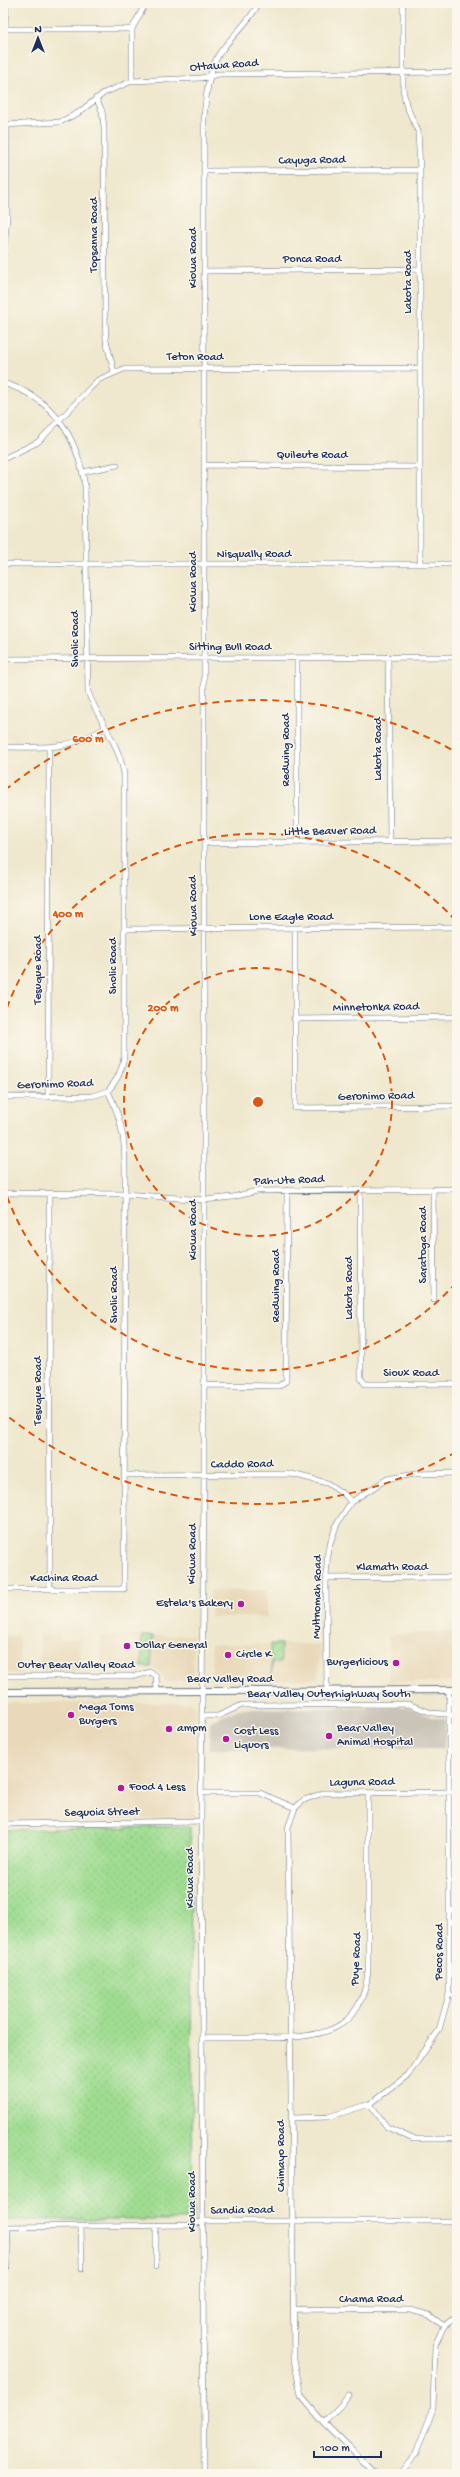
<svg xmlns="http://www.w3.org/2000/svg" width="460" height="2477" font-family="'Gochi Hand',sans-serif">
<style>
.built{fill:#e9d9ba}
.industrial{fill:#c9c3b8}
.grass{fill:url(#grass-dots);stroke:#5e8678}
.garden{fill:url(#garden-furrows);stroke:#5e8678}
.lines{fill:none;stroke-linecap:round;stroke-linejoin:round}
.minor-casing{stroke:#657085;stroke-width:6}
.major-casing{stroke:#657085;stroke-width:8}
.minor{stroke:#fff;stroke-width:5}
.major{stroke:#fff;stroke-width:6}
.ring{fill:none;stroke:#de5710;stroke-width:2;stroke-dasharray:7 5}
.poi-dot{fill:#b5179e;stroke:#fbf7ec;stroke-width:1.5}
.labels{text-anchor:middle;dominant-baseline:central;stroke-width:3;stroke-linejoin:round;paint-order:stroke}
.street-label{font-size:12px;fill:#1b2f5e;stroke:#fbf7ec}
.poi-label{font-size:12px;fill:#1b2f5e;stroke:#fbf7ec;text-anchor:start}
.centre{fill:#de5710;stroke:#fbf7ec;stroke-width:2}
.ring-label{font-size:12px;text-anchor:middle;font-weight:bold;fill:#de5710;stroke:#fbf7ec;stroke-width:3;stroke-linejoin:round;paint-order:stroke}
</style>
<defs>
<pattern id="grass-dots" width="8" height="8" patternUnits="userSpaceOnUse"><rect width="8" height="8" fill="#a0dd92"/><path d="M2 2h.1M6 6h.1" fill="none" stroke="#89be80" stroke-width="1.8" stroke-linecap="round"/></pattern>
<pattern id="garden-furrows" width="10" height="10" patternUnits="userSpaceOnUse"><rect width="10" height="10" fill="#a0dd92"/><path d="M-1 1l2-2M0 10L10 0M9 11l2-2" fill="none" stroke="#89be80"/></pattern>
</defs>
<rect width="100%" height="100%" fill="#fbf7ec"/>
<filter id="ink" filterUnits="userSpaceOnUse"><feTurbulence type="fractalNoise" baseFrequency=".025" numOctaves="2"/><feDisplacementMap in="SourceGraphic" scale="8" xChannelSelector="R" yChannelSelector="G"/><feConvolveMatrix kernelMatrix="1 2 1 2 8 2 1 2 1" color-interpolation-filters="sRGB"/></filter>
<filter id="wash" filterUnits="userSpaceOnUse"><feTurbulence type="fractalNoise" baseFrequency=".012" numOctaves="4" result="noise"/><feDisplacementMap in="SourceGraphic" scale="16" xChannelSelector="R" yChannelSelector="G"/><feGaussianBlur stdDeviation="0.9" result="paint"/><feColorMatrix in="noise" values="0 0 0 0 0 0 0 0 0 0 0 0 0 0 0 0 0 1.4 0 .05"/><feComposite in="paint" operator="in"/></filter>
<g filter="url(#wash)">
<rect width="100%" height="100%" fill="#efe8ce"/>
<path class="built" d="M267,1590V1617H210V1591Z
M457,1631V1682H389V1635Z
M60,1635V1639H80V1672L40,1673V1636Z
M193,1635V1676L185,1681L166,1682L158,1670L151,1668L153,1636Z
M5,1636H19L20,1673H7V1665H3Z
M101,1636H142V1668L128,1671L101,1670Z
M211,1644H270V1681L213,1680Z
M281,1644H321L318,1679L272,1681V1662L281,1661Z
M3,1703H191L195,1708V1818L3,1820Z"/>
<path class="industrial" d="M408,1707L431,1717L445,1719V1748L209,1749L210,1721L239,1709Z
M454,1719H457V1745H452Z"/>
<path class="grass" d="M190,1826L193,2220H3V1830Z"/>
<path class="garden" d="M142,1636H153L151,1667H142Z
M270,1644H281V1662H272V1681Z"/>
</g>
<g filter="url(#ink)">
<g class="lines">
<g class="minor-casing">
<path id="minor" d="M403,3V89L406,105L418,131L420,170V563
M3,29H132
M5,29L6,3
M132,81V29L146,3
M96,98L102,111L104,127L105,317L106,340L114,372
M3,125L60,122L78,113L104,93L132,81L201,78L219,74L457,72
M204,171L420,170
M3,259L7,218V125
M205,271L419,269
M3,383C54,398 77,436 85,486L88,692C99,721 119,743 124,774V1057C122,1071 117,1080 108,1091C127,1130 125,1152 125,1194L124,1589H3
M3,459L38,442L98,380L124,369L420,368
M205,465L419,467
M83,472L117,465
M3,564H457
M388,657L390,841
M3,659L457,657
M3,747C47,747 66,751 105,728
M297,842V658
M204,843L457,841
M295,928V1108L457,1106
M124,929L457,927
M294,1019L457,1017
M3,1097L92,1096L108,1091
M48,1097L49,747
M433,1189L434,1300
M360,1190L361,1378L365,1384H457
M3,1193L125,1194L204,1200L233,1197L257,1191L457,1189
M49,1194L50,1589
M204,1385L279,1386L286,1381L287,1190
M125,1475L292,1474L327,1483L345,1495L351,1502
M326,1578L457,1577
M3,1676H135L151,1672L156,1676L157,1691
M327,1690L326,1578L328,1549L337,1524L351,1502L387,1479L415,1474L457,1473
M202,1716H218L242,1705L408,1704L432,1713L457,1715
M201,1793H260L295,1808L304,1800L323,1793L457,1792
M295,1808L288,1828L294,2359L301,2396L324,2423L376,2474
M3,1824L201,1821
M450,1910H457
M449,1994L457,1997
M203,2038C225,2038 246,2038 268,2038C319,2037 362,2034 368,1971V1793
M370,2104L387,2127L413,2139H457
M292,2118L328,2117L370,2104L408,2075L439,2030L449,1994V1690
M81,2226L82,2268
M3,2227L190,2225L204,2221H457
M7,2267L8,2227
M156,2267V2225
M294,2309L410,2310L429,2315L444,2326
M324,2423L349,2396
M204,2474L201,1821L204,1475V117C206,96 208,73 219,54C231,36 249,23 259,3
M398,2474L416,2454L433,2409L435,2345L444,2326L457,2316"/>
</g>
<g class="major-casing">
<path id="major" d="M3,1692L457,1690"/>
</g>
<use href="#minor" class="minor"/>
<use href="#major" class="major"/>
</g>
</g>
<g class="ring">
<circle cx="258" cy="1102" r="134"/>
<path d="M456 1283A268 268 0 0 1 3 1185M3 1019A268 268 0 0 1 456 921"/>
<path d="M456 1452A402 402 0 0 1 5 1414M5 790A402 402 0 0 1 456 752"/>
</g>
<g class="poi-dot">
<circle cx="241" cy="1604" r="4"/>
<circle cx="127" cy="1646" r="4"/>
<circle cx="228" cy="1655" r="4"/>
<circle cx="396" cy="1663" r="4"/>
<circle cx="71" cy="1715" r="4"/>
<circle cx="169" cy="1729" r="4"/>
<circle cx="329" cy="1736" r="4"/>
<circle cx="226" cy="1739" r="4"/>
<circle cx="121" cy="1788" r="4"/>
</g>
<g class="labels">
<g class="street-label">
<text transform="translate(224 66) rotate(-4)">Ottawa Road</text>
<text transform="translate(312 161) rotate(-1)">Cayuga Road</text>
<text transform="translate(95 235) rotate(-90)">Topsanna Road</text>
<text transform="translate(194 258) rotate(-90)">Kiowa Road</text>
<text x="312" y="260">Ponca Road</text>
<text transform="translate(409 282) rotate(-90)">Lakota Road</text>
<text x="195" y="358">Teton Road</text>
<text x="312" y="456">Quileute Road</text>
<text x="254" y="555">Nisqually Road</text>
<text transform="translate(194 582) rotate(-90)">Kiowa Road</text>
<text transform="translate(76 639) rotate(-90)">Sholic Road</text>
<text x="230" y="648">Sitting Bull Road</text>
<text transform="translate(379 749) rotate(-90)">Lakota Road</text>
<text transform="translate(287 750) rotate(-90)">Redwing Road</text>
<text transform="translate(330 832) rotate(-1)">Little Beaver Road</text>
<text transform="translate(194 906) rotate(-91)">Kiowa Road</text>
<text x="291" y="918">Lone Eagle Road</text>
<text transform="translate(114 966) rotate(-90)">Sholic Road</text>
<text transform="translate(39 970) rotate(-90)">Tesuque Road</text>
<text transform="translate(376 1008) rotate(-1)">Minnetonka Road</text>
<text transform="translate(55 1085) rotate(-2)">Geronimo Road</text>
<text transform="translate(376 1097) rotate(-1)">Geronimo Road</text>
<text transform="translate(289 1181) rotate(-2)">Pah-Ute Road</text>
<text transform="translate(194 1230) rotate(-90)">Kiowa Road</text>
<text transform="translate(424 1245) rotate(-90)">Saratoga Road</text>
<text transform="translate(277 1286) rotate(-90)">Redwing Road</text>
<text transform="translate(350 1288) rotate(-90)">Lakota Road</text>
<text transform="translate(115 1295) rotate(-90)">Sholic Road</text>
<text x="411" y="1374">Sioux Road</text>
<text transform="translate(39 1391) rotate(-90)">Tesuque Road</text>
<text transform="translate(242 1465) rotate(-1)">Caddo Road</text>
<text transform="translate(193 1554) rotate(-89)">Kiowa Road</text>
<text x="392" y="1568">Klamath Road</text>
<text x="64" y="1579">Kachina Road</text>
<text transform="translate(318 1597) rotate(-89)">Multnomah Road</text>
<text x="76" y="1666">Outer Bear Valley Road</text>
<text x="230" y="1680">Bear Valley Road</text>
<text x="329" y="1695">Bear Valley Outerhighway South</text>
<text transform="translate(362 1783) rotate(-1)">Laguna Road</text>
<text transform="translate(102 1813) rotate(-1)">Sequoia Street</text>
<text transform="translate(191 1878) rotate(-90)">Kiowa Road</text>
<text transform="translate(440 1952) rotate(-89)">Pecos Road</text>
<text transform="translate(357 1959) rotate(-87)">Puye Road</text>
<text transform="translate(282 2156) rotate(-90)">Chimayo Road</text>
<text transform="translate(193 2202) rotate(-90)">Kiowa Road</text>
<text transform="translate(242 2211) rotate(-1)">Sandia Road</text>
<text x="371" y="2300">Chama Road</text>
</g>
<g class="poi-label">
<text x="233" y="1604" text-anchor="end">Estela's Bakery</text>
<text x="135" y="1646">Dollar General</text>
<text x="236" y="1655">Circle K</text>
<text x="388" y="1663" text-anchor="end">Burgerlicious</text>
<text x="79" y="1708">Mega Toms<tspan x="79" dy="14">Burgers</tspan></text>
<text x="177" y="1729">ampm</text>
<text x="337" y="1729">Bear Valley<tspan x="337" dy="14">Animal Hospital</tspan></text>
<text x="234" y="1732">Cost Less<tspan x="234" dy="14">Liquors</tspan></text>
<text x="129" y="1788">Food 4 Less</text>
</g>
</g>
<circle cx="258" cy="1102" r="6" class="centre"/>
<g class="ring-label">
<text x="88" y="742">600 m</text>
<text x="68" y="917">400 m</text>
<text x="163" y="1011">200 m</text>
</g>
<rect width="460" height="2477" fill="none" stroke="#fbf7ec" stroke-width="16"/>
<g transform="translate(38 38)" stroke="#fbf7ec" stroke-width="3" paint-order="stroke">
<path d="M0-3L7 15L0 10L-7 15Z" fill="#1b2f5e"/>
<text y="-6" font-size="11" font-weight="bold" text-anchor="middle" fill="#1b2f5e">N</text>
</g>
<path d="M314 2451v6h67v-6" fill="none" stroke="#1b2f5e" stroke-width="2"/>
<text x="320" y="2451" font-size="12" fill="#1b2f5e" stroke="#fbf7ec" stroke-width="3" paint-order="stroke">100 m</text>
</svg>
